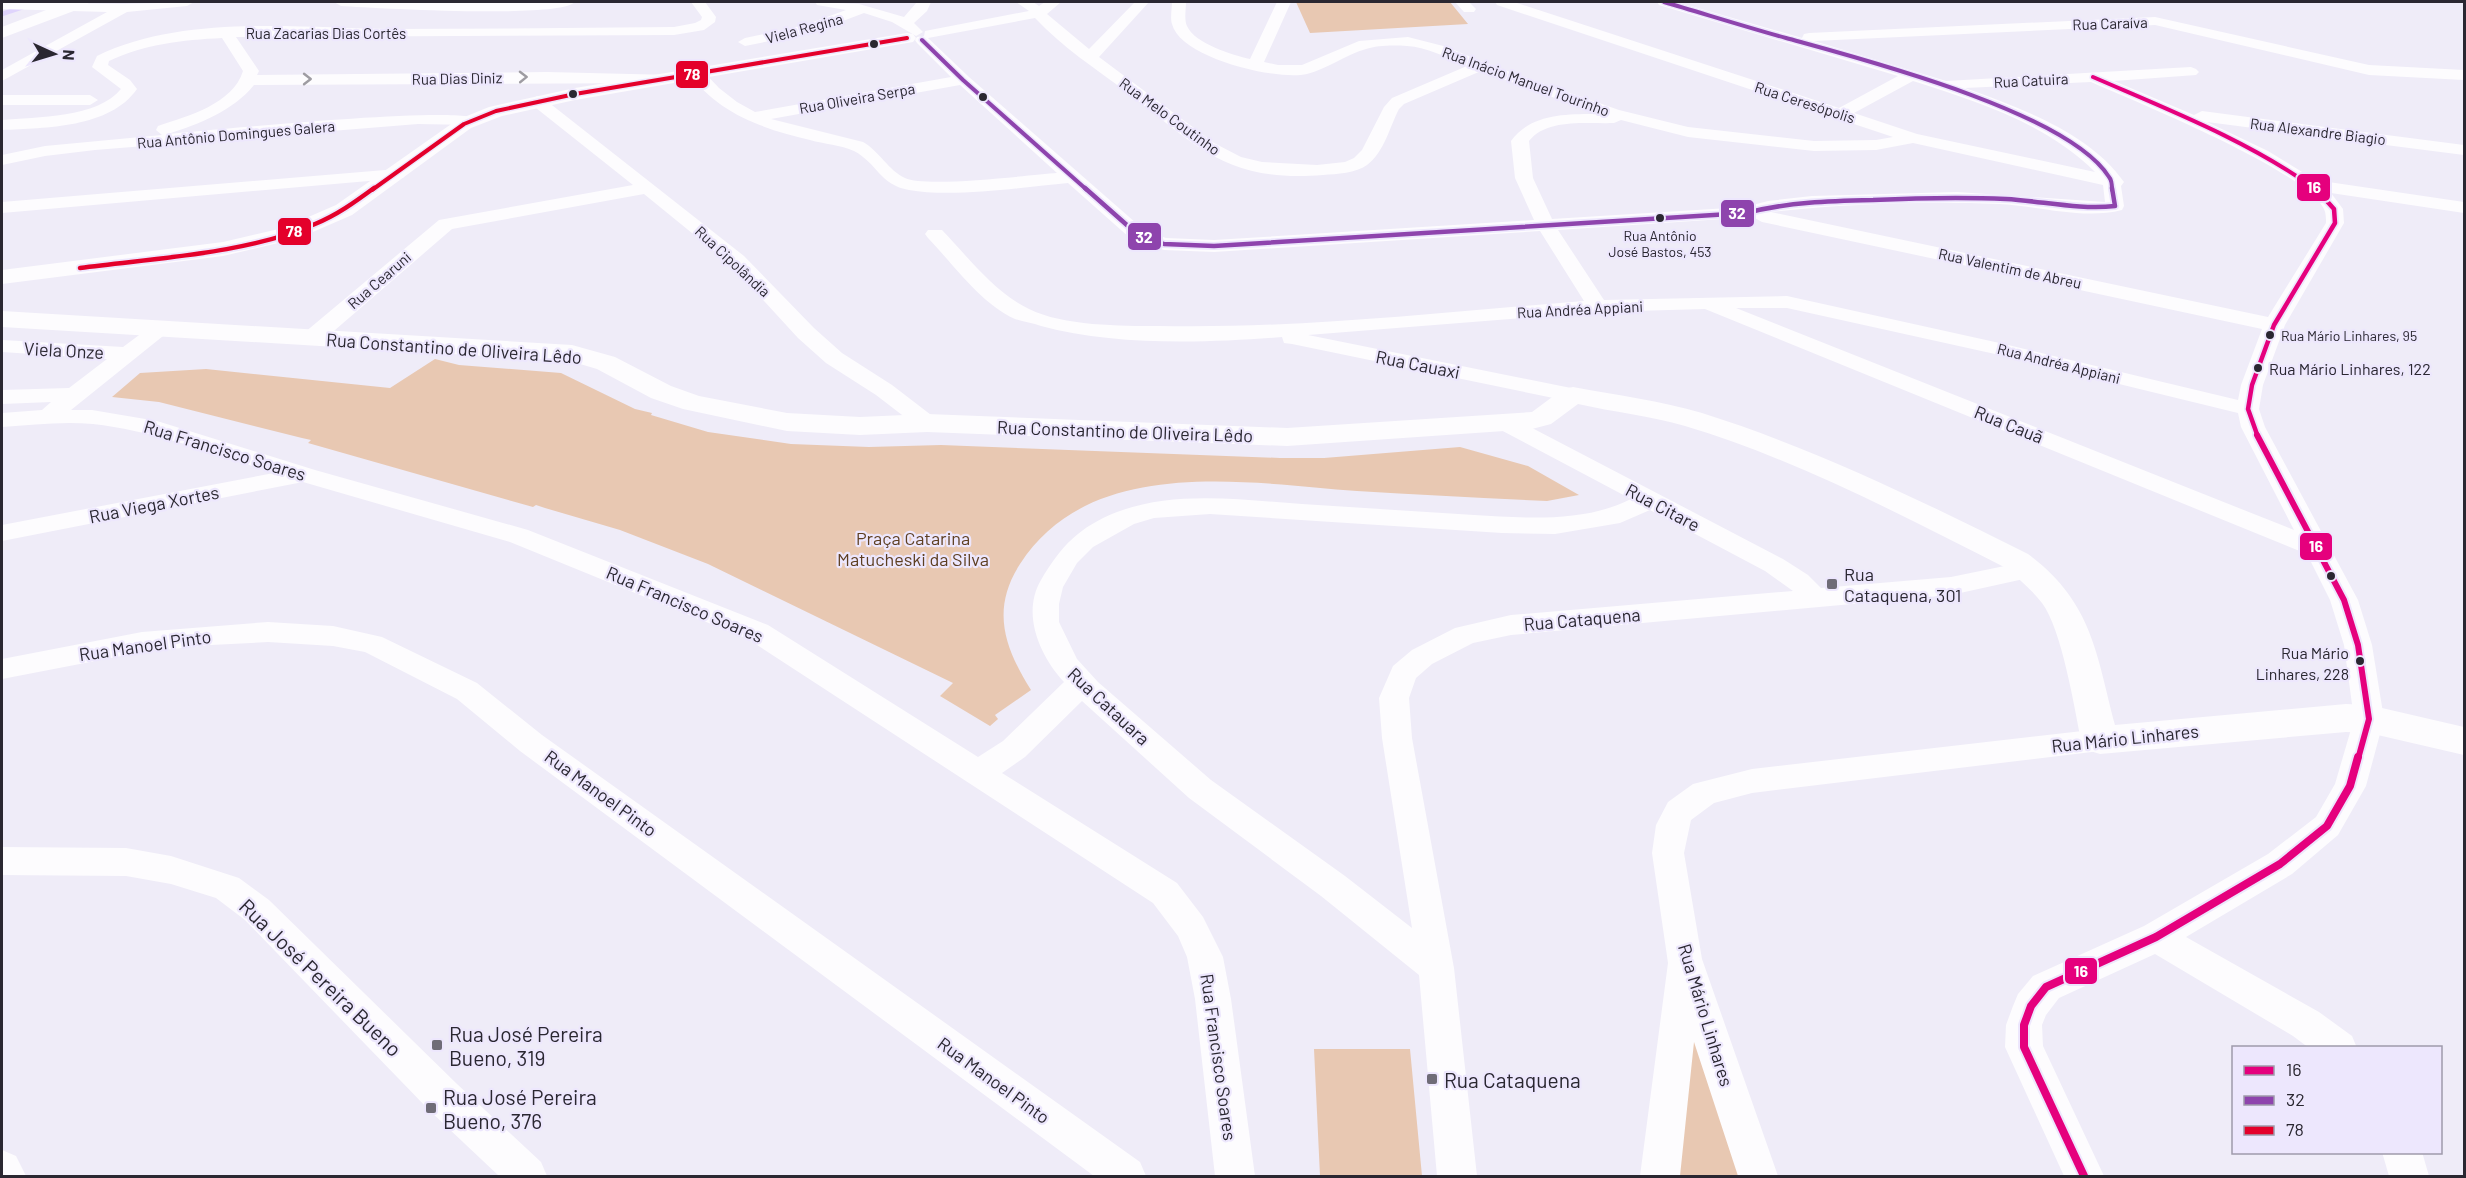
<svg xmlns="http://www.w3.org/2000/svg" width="2466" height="1178" font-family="Barlow,sans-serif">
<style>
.green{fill:#e8c8b2}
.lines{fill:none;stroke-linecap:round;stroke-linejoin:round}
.stream{stroke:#dfd4fc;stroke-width:4.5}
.street{fill:#fdfcfe;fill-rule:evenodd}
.secondary{fill:#fdfcfe;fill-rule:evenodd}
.bus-1-far3-casing{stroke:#ede7fd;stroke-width:7}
.bus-1-far2-casing{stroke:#ede7fd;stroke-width:8}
.bus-1-far1-casing{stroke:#ede7fd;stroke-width:10}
.bus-1-casing{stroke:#ede7fd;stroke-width:12}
.bus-2-far1-casing{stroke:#ede7fd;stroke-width:7}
.bus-2-casing{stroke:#ede7fd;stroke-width:8}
.bus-3-far1-casing{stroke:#ede7fd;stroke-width:7}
.bus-3-casing{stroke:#ede7fd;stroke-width:8}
.bus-1-far3{stroke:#e5007d;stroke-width:4}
.bus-1-far2{stroke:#e5007d;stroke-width:4.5}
.bus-1-far1{stroke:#e5007d;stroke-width:6}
.bus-1{stroke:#e5007d;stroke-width:8}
.bus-2-far1{stroke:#8e44ad;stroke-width:4}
.bus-2{stroke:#8e44ad;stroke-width:4.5}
.bus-3-far1{stroke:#e4002b;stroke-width:4}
.bus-3{stroke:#e4002b;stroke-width:4.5}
.oneway{stroke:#9e9ca2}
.bus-dot{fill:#2a2731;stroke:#ede7fd;stroke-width:2}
.poi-dot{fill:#6f6c77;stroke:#ede7fd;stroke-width:2}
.labels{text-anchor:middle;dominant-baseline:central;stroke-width:4.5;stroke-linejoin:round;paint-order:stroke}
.far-bus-label{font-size:14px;fill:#2a2731;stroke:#ede7fd}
.far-street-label{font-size:15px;fill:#2a2731;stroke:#ede7fd}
.bus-label{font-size:16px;fill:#2a2731;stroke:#ede7fd;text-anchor:start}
.street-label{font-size:18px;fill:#2a2731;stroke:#ede7fd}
.park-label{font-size:18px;fill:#5d3e21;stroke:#ede7fd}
.poi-label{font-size:18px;fill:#2a2731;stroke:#ede7fd;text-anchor:start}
.near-street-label{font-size:21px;fill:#2a2731;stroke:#ede7fd}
.near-poi-label{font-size:21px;fill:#2a2731;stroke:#ede7fd;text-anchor:start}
.line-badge{stroke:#ede7fd;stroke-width:2}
.badge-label{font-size:16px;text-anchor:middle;font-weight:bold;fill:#fff}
</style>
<rect width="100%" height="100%" fill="#efecf8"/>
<path class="green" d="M1296,2H1450L1468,24L1310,33Z
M435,359L459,365L561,373L635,409L652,413L651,415L708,432L791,444L869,447L941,445L1280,458H1324L1460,447L1528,466L1579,495L1547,501C1484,498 1420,495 1357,491C1247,483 1091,454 1020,564C991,609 1004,647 1031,690L995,715L998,719L990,726L940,696L953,683L708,564L620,530L545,508L536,505L533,507L308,443L311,440L302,438L159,402L112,397L140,373L206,369L390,388Z
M1692,1020L1747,1176H1677Z
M1314,1049H1410L1422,1176H1320Z"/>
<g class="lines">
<path class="stream" d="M2,14L38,2"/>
<path class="street" d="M2,2L124,4L194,2L187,6L127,12L2,81V70L107,12L2,9Z
M334,2H575C559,19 374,8 341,6Z
M691,2H705L716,17L715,22L704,30L674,35L236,37L259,71L257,75L547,72L672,75L674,78L666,83L254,85C233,111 199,124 168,134C205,131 468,104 480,120L472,125L418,124L95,150L45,156L2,165V155L45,146L162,135L156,130L158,126C188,116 233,104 243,71L222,38C182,40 145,44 109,61L108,65L130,80L137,89C110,128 45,128 2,130V120C36,117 98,118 121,89L92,67L97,56C183,14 298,28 392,29C486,29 580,28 674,27L695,23L701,20L702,17Z
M815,2L859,4L904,17L917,2H931L927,11L914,23L923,32L916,36L892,22L864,13L814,32L745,46L738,42L745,38L805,25L846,10L817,5Z
M1016,2H1033L1039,6L1045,2H1061L1047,14L1089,49L1135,2H1149L1099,57L1214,143L1241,157L1262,162L1317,165L1345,162L1354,158L1362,150L1384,107L1392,98L1467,66C1448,58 1427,47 1407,46C1395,45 1377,45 1366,49C1345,55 1327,69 1307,74C1277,81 1180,58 1172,24C1170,18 1172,8 1172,2H1186C1186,9 1184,20 1187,26C1195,44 1233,55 1250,59L1277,2H1291L1264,62L1278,65H1302L1359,41L1408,37L1447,47L1485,63L1619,110L1688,127L1814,141L1876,140L1893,137L1497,5L1495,2H1514L1839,108L1898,76L1659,5L1657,2H1677L1802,38L1804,34L1809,33L2155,17L2369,65L2464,70V80L2369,75L2155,25L1814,41L1946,81L2191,67L2196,69L2199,72L2196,75L2114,81L2194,115L2202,111L2464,145V155L2207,122L2268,151L2315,180L2464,202V213L2331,193L2343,209L2344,223L2285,325L2263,385L2259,409L2265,427L2358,600L2372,645L2384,719L2366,786L2338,835L2292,874L2186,937L2319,1012L2352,1036L2357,1048H2309L2293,1036L2155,954L2059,998L2046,1015L2042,1025L2043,1046L2104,1176H2064L2005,1047L2006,1025L2013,1006L2018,994L2033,976L2144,926L2268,854L2316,817L2335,784L2354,719L2344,645L2330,600L2307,554L1705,309L1598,312L1308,335L1581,390L1584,395L1581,400L1573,402L1292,344L1284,343L1282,337C1208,343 1113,346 1041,326C1033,323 1023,322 1015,319C980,303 954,265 928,238L925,234L928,230H942C968,257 994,292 1029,309C1063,326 1121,326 1158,326C1300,329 1443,312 1584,301L1540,231L1214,252L1164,250L1130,238L1068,183C1022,187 953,198 909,190C880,185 877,163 854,151C841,145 824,144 810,140C764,129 718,114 689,73L697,68L702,70L719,88L737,102L755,112L951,77L917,43L915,40L917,37L924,36L925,31L930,30L1029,11ZM1035,18C1062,47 1096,69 1128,93C1197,146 1227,183 1323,175C1337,174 1356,173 1367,165C1384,153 1390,126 1399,109L1404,104L1481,71L1599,114C1568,114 1531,113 1511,141L1515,178L1534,220L1214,240L1166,238L1144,230L969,77L928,38ZM1913,81C1976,101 2048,124 2095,172L1917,134L1854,113ZM2091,82C2136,102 2305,170 2324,209C2326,213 2326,219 2326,223L2268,317L1771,212C1846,204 1923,201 1999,204C2039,206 2083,220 2122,210L2124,206L2121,186L2124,182C2089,132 2020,108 1965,88ZM960,85L1057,173C1029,175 926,188 905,178C889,171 879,151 863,142L771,119ZM1621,120L1688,137L1814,151L1876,150L1913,143L2103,185L2105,202L1957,192L1812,196L1768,201L1745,207L1552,219L1533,178L1529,141C1547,118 1587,124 1614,123ZM1753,217L1762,222L2262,329L2241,385L2238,400L2004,344L1787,296L1604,300L1558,230ZM1736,308H1787L2004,356L2238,413L2241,427L2294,530Z
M1455,2H1469L1476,9L1474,12H1464Z
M2,95H90L98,100L90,105H2Z
M537,96L543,98L744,256L814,328L842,353L892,385L935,418L939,423L935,428L927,430L919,428L876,395L826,363L798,338L730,264L644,194L452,229L320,343L312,344L304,343L301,338L304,333L439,220L633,185L531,104L529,101Z
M397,169L403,170L406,174L403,178L2,213V202Z
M161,322L168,324L172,328L168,332L71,410H92L157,421L315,470L528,530L768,625L978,757L1003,741L1064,682C1040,656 1021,614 1041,580C1061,546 1079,527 1117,512C1175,490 1242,500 1302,504C1359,508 1417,511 1474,515C1525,518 1584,523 1631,499L1497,428L1493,423L1497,418L1505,416L1513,418L1783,559L1808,575L1821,588L1951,577L2029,561L2038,564L2042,570L2038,576L1951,595L1511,635L1473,643L1432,664L1416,678L1409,698L1412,738L1454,968L1477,1176H1437L1419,975L1321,896L1189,798L1082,701L1025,757L1002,773L1177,883L1203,917L1223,957L1231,999L1255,1176H1215L1195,999L1187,957L1178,936L1153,903L748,639L510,542L303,482L2,541V525L274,473C214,454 155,431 93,424C62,421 32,425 2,427V413L42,410L51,402L2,404V390L69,388L107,359L2,352V340L123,347L154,324ZM1650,510L1765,571L1793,591L1511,615L1455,628L1412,650L1393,666L1379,698L1382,738L1412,928L1345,876L1211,780L1098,682L1077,659L1059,622V604L1063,587L1077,563L1093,547L1134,524L1154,518L1210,514L1502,533L1555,534L1620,523Z
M268,622L333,626L382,637L477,683L542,735L1140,1162L1146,1176H1094L520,751L457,699L365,652L333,646L268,642L211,645L142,652L2,679V659L142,632Z
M2100,729L2111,732L2115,740L2111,748L2100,751L1752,793L1714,803L1691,820L1684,853L1702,959L1778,1176H1738L1694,1042L1680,1176H1640L1668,963L1652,853L1656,825L1668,802L1693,784L1752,769Z
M2,847L126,848L171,856L239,878L269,900L457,1084L541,1162L547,1176H499L429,1110L245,920L216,898L171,884L126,876L2,875Z
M2,1150L16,1156L26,1176H2Z
M2382,1152H2422L2429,1176H2389Z"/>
<path class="secondary" d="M67,2H89L87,6L2,38V27Z
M907,33L913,34L916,38L913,42L575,100L502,116L471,128L352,215L299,238L223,256L2,284V270L223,242L283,228L336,205L457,120L489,107L575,88Z
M2,311L572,345L615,357L671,386L699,396L787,413L860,417L927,414L1287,428L1532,412L1563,389L1573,387C1616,395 1661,401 1702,413C1816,449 1922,501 2028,554C2092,602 2096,652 2115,725L2346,704L2369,705L2464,727V755L2369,733L2346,732L2100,754L2087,750L2081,740C2074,706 2062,630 2042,603C2032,590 2019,579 2006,568C1901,515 1798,460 1685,426C1651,416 1613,412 1578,404L1551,424L1532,429L1287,446L927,432L860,435L787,431L683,409L651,398L597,369L570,361L2,327Z"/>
<g class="bus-1-far3-casing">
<path id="bus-1-far3" d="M2093,77C2169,110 2249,141 2317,190"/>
</g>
<g class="bus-1-far2-casing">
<path id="bus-1-far2" d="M2258,437L2248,409L2252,385L2274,325L2335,223L2334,209L2315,188"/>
</g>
<g class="bus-1-far1-casing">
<path id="bus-1-far1" d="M2257,435L2344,600L2358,645L2369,719L2358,759"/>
</g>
<g class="bus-1-casing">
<path id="bus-1" d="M2084,1176L2024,1047V1025L2031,1006L2046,987L2156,937L2280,864L2327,826L2350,786L2358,757"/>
</g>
<g class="bus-2-far1-casing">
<path id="bus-2-far1" d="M1664,2C1705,14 1746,27 1786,38C1862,59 2068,112 2109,177C2112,180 2112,186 2112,190
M922,40L963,80L1087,190"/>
</g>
<g class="bus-2-casing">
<path id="bus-2" d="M1085,188L1137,234L1164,244L1214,246L1746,213C1788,202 1830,201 1873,200C1917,198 1961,197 2006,199C2042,201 2079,210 2115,206L2112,188"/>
</g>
<g class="bus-3-far1-casing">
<path id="bus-3-far1" d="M372,190L464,124L496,111L575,94L907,38"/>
</g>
<g class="bus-3-casing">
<path id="bus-3" d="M80,268C154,258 247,254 315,224C337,215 355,202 374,188"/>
</g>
<use href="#bus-1-far3" class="bus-1-far3"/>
<use href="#bus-1-far2" class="bus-1-far2"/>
<use href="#bus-1-far1" class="bus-1-far1"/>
<use href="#bus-1" class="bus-1"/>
<use href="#bus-2-far1" class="bus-2-far1"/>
<use href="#bus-2" class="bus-2"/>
<use href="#bus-3-far1" class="bus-3-far1"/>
<use href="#bus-3" class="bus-3"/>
</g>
<defs><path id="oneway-chevron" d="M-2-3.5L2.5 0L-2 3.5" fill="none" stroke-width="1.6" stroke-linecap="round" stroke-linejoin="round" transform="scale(1.5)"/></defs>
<g class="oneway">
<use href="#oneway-chevron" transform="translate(523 77) rotate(-1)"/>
<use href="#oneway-chevron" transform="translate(307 79)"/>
</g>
<g class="bus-dot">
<circle cx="874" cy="44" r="5"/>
<circle cx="573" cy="94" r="5"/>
<circle cx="983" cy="97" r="5"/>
<circle cx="1660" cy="218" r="5"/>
<circle cx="2270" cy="335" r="5"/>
<circle cx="2258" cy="368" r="5"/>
<circle cx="2331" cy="576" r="5"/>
<circle cx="2360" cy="661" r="5"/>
</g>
<g class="poi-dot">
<rect x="1826" y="578" width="12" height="12" rx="3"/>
<rect x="431" y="1039" width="12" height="12" rx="3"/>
<rect x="1426" y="1073" width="12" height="12" rx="3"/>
<rect x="425" y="1102" width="12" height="12" rx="3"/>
</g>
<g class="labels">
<g class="far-bus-label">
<text x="1660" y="235">Rua Antônio<tspan x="1660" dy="16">José Bastos, 453</tspan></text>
<text x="2281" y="335" text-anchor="start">Rua Mário Linhares, 95</text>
</g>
<g class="far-street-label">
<text transform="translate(2110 23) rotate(-2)">Rua Caraíva</text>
<text transform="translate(804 28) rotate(-15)">Viela Regina</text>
<text x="326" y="33">Rua Zacarias Dias Cortês</text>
<text transform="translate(457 78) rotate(-1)">Rua Dias Diniz</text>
<text transform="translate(2031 80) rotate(-3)">Rua Catuira</text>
<text transform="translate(1526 81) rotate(20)">Rua Inácio Manuel Tourinho</text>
<text transform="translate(857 98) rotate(-10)">Rua Oliveira Serpa</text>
<text transform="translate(1805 102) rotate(18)">Rua Ceresópolis</text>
<text transform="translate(1170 116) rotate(36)">Rua Melo Coutinho</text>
<text transform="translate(2318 131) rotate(7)">Rua Alexandre Biagio</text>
<text transform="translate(236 134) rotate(-5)">Rua Antônio Domingues Galera</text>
<text transform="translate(733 261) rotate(43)">Rua Cipolândia</text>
<text transform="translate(2010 268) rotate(12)">Rua Valentim de Abreu</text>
<text transform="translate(379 280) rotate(-41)">Rua Cearuni</text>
<text transform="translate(1580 309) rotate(-3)">Rua Andréa Appiani</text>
<text transform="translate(2059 363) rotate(14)">Rua Andréa Appiani</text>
</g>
<g class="bus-label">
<text x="2269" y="368">Rua Mário Linhares, 122</text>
<text x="2349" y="652" text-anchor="end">Rua Mário<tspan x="2349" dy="21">Linhares, 228</tspan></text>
</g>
<g class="street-label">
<text transform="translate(454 348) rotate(4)">Rua Constantino de Oliveira Lêdo</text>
<text transform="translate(64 350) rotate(3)">Viela Onze</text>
<text transform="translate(1418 364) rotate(11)">Rua Cauaxi</text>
<text transform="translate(2009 424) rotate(22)">Rua Cauã</text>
<text transform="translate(1125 431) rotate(2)">Rua Constantino de Oliveira Lêdo</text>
<text transform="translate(225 450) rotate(17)">Rua Francisco Soares</text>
<text transform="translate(154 504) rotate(-11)">Rua Viega Xortes</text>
<text transform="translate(1663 507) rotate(28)">Rua Citare</text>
<text transform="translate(685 604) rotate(23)">Rua Francisco Soares</text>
<text transform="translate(1582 619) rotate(-5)">Rua Cataquena</text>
<text transform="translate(145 645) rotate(-8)">Rua Manoel Pinto</text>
<text transform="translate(1109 706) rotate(43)">Rua Catauara</text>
<text transform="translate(2125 738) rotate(-6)">Rua Mário Linhares</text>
<text transform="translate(601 793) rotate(36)">Rua Manoel Pinto</text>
<text transform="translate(1706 1015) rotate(73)">Rua Mário Linhares</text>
<text transform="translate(1219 1057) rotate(82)">Rua Francisco Soares</text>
<text transform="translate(994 1080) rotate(36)">Rua Manoel Pinto</text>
</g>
<g class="park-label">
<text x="913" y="538">Praça Catarina<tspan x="913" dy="21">Matucheski da Silva</tspan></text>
</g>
<g class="poi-label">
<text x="1844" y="574">Rua<tspan x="1844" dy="21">Cataquena, 301</tspan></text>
</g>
<g class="near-street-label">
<text transform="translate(321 977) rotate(44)">Rua José Pereira Bueno</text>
</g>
<g class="near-poi-label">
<text x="449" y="1033">Rua José Pereira<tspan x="449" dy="24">Bueno, 319</tspan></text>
<text x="1444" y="1079">Rua Cataquena</text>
<text x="443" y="1096">Rua José Pereira<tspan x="443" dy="24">Bueno, 376</tspan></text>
</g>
</g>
<g class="line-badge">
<rect x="675" y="60" width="34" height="29" rx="6" fill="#e4002b"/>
<rect x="2296" y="173" width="35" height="29" rx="6" fill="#e5007d"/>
<rect x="1720" y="199" width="35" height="29" rx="6" fill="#8e44ad"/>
<rect x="277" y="217" width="35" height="29" rx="6" fill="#e4002b"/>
<rect x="1127" y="222" width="35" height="29" rx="6" fill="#8e44ad"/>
<rect x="2299" y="532" width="34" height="29" rx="6" fill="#e5007d"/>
<rect x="2064" y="957" width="34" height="28" rx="6" fill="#e5007d"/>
</g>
<g class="badge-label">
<text x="692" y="80">78</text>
<text x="2314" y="193">16</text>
<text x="1737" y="219">32</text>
<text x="294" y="237">78</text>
<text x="1144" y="243">32</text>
<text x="2316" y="552">16</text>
<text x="2081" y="977">16</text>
</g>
<rect width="2466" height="1178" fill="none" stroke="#2a2731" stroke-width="6"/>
<rect x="2232" y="1046" width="210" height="108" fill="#ede7fd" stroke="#9f9aab" stroke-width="1.5"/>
<rect x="2244" y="1066" width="30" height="9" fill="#e5007d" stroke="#9f9aab" stroke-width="1.5"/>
<text x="2286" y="1076" font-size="18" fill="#2a2731">16</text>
<rect x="2244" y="1096" width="30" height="9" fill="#8e44ad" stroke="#9f9aab" stroke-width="1.5"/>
<text x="2286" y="1106" font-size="18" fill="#2a2731">32</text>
<rect x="2244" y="1126" width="30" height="9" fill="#e4002b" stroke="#9f9aab" stroke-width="1.5"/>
<text x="2286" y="1136" font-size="18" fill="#2a2731">78</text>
<g transform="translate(54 54) rotate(94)" stroke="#ede7fd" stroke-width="4.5" paint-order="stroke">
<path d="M0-4.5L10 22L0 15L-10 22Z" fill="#2a2731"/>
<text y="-9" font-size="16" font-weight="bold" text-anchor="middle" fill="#2a2731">N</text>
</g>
</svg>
